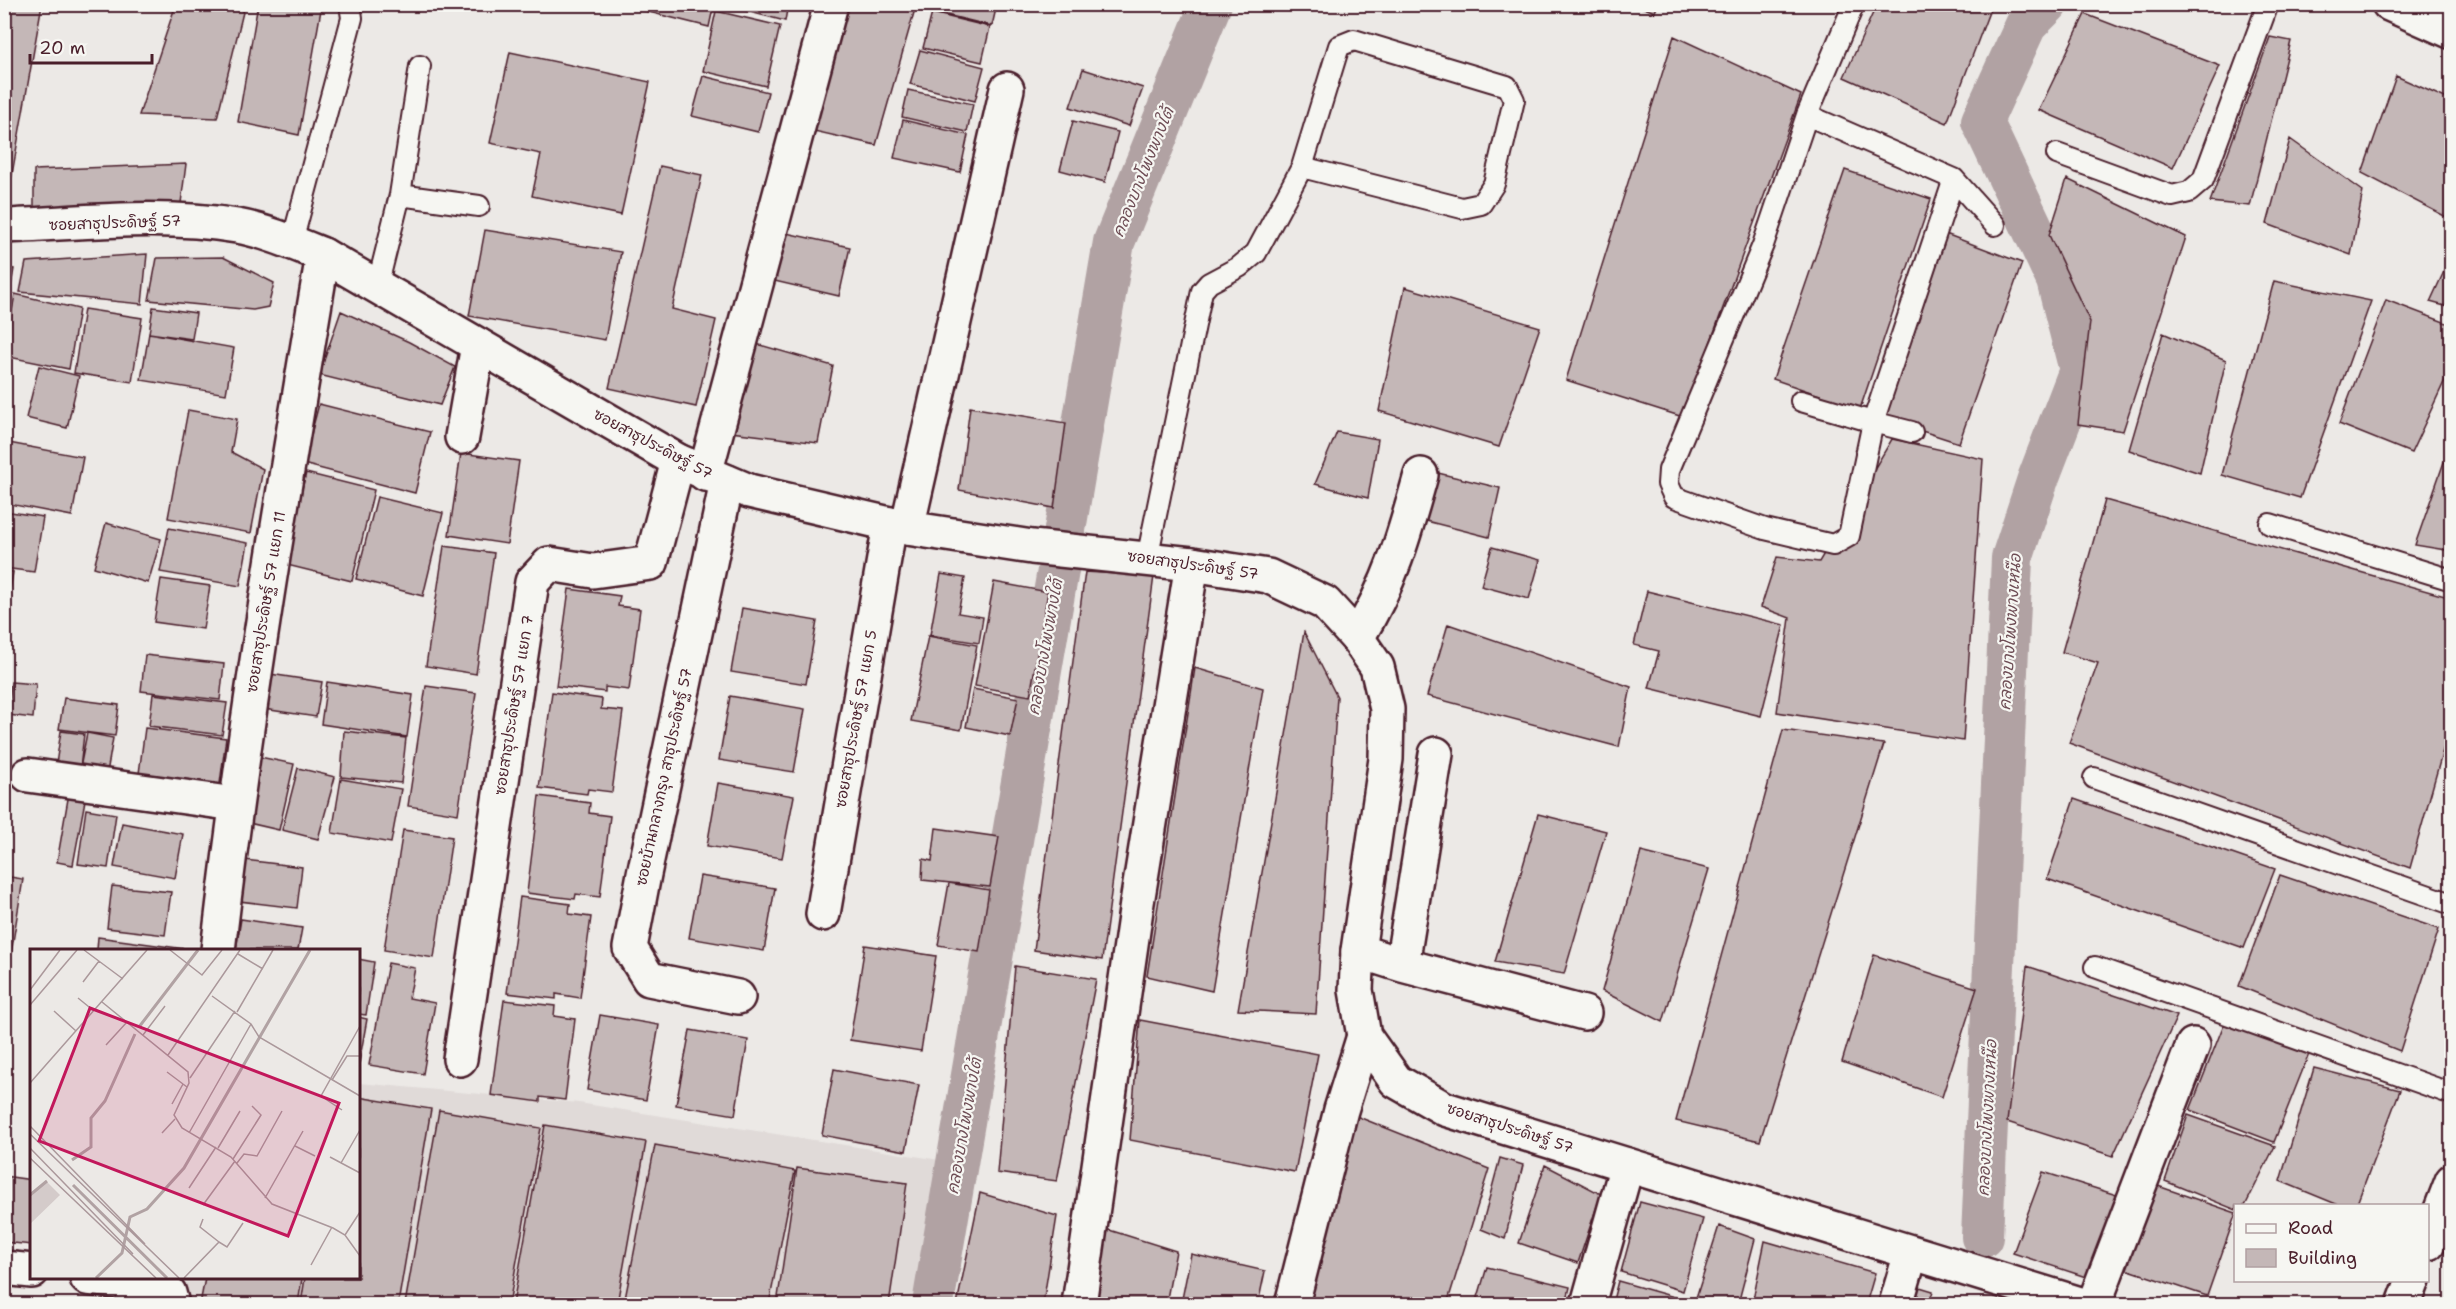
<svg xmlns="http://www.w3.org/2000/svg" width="2456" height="1309" font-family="'Shantell Sans','Playpen Sans Thai',sans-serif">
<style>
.built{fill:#e0dad8}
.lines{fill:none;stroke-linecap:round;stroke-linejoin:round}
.canal{stroke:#b1a2a3;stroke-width:42}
.building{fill:#c4b7b7;stroke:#4a1f2b;stroke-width:1.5}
.lane-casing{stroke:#4a1f2b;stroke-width:24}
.street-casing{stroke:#4a1f2b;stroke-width:38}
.secondary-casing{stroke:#4a1f2b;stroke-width:38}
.primary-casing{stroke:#4a1f2b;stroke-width:38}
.lane{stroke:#f6f6f2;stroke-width:20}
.street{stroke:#f6f6f2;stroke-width:33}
.secondary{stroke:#f6f6f2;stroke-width:33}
.primary{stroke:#f6f6f2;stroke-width:33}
.labels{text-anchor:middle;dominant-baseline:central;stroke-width:4.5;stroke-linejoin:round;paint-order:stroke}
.street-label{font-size:15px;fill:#4a1f2b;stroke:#f6f6f2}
.water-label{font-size:16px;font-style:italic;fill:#6e4d55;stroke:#f6f6f2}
.inset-river{fill:none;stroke:#b1a2a3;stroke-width:3}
.inset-road{fill:none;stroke:#ab989b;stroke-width:1.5}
.view{fill:#c2185b;fill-opacity:0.15;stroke:#c2185b;stroke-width:3}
.inset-edge{fill:none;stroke:#4a1f2b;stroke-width:3}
</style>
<rect width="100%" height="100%" fill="#ece9e6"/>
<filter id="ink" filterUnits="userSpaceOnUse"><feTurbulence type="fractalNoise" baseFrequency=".0167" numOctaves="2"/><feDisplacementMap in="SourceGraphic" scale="12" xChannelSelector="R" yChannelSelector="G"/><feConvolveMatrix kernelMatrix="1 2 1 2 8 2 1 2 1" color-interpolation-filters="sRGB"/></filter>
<g filter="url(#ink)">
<path class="built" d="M359,1083L579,1103L946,1161L920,1304H182L184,1278H358Z"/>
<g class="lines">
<path class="canal" d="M1982,1237L2012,558L2038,479L2080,370L2057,280L1982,121L2026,25L2047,4
M933,1304L1114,242L1211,4"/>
</g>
<path class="building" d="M4,4H42L11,180L4,179Z
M176,4H245L217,118L139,115Z
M258,4H322L299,135L238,122Z
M617,4H714L709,27Z
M719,4H788L785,21Z
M841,4H884L915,9L876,145L814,131L815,107Z
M932,4H997L992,26L930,11Z
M1633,4H1658L1655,12Z
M1877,4H1992L1947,123L1844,77Z
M716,11L780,26L766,86L703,71Z
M932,13L990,27L982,62L923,48Z
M2085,14L2220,66L2173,168L2039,110Z
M1674,36L1801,95L1683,417L1566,380Z
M2270,37L2291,41L2250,206L2210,202Z
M920,50L984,67L975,101L910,84Z
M510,52L650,82L621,215L532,196L541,154L490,143Z
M1083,69L1143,88L1129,126L1070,107Z
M703,76L768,92L758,132L692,116Z
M2396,76L2452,101V220L2362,173Z
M908,90L973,104L967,132L902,117Z
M903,120L968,135L960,172L894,158Z
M1073,121L1118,132L1105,182L1060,170Z
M2290,139L2363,191L2351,255L2267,224Z
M186,164L181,203L34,208V170Z
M660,166L702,175L672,309L716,320L696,407L609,388Z
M1845,170L1931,199L1860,409L1773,379Z
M2067,179L2186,237L2123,431L2078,424L2090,322L2049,235Z
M485,230L621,252L605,340L469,316Z
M777,231L850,247L839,296L766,279Z
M1943,233L2022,263L1959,443L1882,418Z
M147,254L142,304L20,292L26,262Z
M2452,254V308L2430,302Z
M223,257L274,283L268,307L253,310L149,300L157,258Z
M4,268L14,269L4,326Z
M2274,281L2371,301L2300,498L2222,475Z
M1405,287L1540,327L1499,447L1379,411Z
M15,294L79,309L69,369L4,356Z
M2386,300L2452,325V365L2411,453L2339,424Z
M153,307L196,313L192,339L149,333Z
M84,309L142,318L132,382L74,373Z
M341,311L409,342L455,367L440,405L319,375Z
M149,333L234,348L226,394L141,380Z
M2163,333L2226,360L2200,473L2129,450Z
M753,343L833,366L818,443L731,432Z
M39,366L79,376L67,428L26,418Z
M319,404L430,432L415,493L303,464Z
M970,407L1066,423L1054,508L959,490Z
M188,410L237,419L231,452L263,469L251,533L168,518Z
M1337,432L1378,439L1368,498L1315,484Z
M1892,439L1983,459L1963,741L1777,712L1790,618L1761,607L1777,557L1819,562Z
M9,443L83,457L72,516L4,503V465Z
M461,453L519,461L507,544L449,535Z
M2444,462L2452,464V551L2415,545Z
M306,473L374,490L352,581L283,564Z
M1438,473L1500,488L1489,537L1426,521Z
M377,497L443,513L423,596L356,579Z
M2105,500L2452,598V718L2410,868L2069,743L2098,663L2062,652Z
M4,511L43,517L34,572L4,568Z
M106,523L161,539L148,583L94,567Z
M169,528L248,543L240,586L160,572Z
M444,546L494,553L476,674L426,666Z
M1492,547L1540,560L1529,599L1481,586Z
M4,571L13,572L6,614H4Z
M1085,572L1154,576L1102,960L1034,950Z
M941,574L965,578L958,613L983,617L979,643L930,635Z
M161,579L210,586L203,629L154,622Z
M994,582L1048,592L1030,696L975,686Z
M569,589L620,596L618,606L640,609L629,690L605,687V692L556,686Z
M1647,591L1784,625L1761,716L1649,688L1659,651L1634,645Z
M742,608L817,621L806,684L731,672Z
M1448,624L1631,687L1619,747L1427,696Z
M1304,632L1337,697L1316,1014L1238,1010Z
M928,636L977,645L961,730L911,721Z
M145,655L224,664L220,700L141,691Z
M1195,668L1263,688L1212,991L1147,976Z
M270,674L322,682L316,717L264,709Z
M11,682L36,684L33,718L8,715Z
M327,682L413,695L407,737L321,724Z
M426,686L476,693L458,814L408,806Z
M973,689L1018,698L1010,736L966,727Z
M552,692L602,699L601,709L623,711L612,792L588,789L587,794L539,788Z
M153,694L227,703L222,735L149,726Z
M730,696L805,709L794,772L719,760Z
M64,698L119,705L115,736L59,729Z
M145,728L226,738L219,791L138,781Z
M1783,730L1884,744L1760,1141L1676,1121Z
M61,731L84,734L80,768L56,764Z
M344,731L406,738L401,783L341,777Z
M87,733L113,738L107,773L80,768Z
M255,756L294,764L279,830L240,821Z
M298,768L335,777L318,839L282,830Z
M341,779L401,789L391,843L332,833Z
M718,783L794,796L782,858L707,846Z
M69,793L86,795L73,865L57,862Z
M539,796L590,803L589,813L610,816L600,897L576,894L575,899L527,893Z
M2074,799L2275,869L2244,948L2047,879Z
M86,809L116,814L108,868L78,864Z
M1538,814L1606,831L1564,974L1495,962Z
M122,823L183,834L175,878L114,867Z
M936,828L999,837L990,887L922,880L923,859L932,861Z
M403,830L452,837L434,958L384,950Z
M1641,852L1709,869L1663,1022L1602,991Z
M237,859L302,867L297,908L231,900Z
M2280,875L2439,929L2400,1051L2239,986Z
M4,876L23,879L4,998Z
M700,876L775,888L764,951L689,938Z
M949,883L989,890L979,952L938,945Z
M112,886L171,892L165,935L107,928Z
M520,897L570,904L569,914L591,917L580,998L556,994V999L507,993Z
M241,919L302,928L298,950H236Z
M98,937L185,949V950H97Z
M865,945L936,956L921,1051L850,1040Z
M1874,955L1977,988L1942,1097L1842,1062Z
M358,959L374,962L366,1015L358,1014Z
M388,963L415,968L409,998L435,1003L423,1074L369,1065Z
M1015,966L1096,979L1057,1181L997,1173Z
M2027,966L2177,1016L2113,1156L2007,1122Z
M504,1000L555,1006L554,1016L575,1019L565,1100L540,1097V1102L491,1095Z
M600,1015L659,1025L646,1100L587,1090Z
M358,1017L367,1019L358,1069Z
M1140,1020L1318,1054L1295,1172L1130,1140Z
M2224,1024L2309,1054L2274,1142L2190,1110Z
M690,1030L748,1040L735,1115L676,1105Z
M2314,1068L2400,1090L2356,1206H2341L2280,1181Z
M834,1069L919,1085L906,1151L822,1135Z
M358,1097L431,1109L398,1304H301L305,1278H358Z
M439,1110L541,1128L509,1304H405Z
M1341,1110L1489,1169L1447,1304H1310Z
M2188,1115L2275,1146L2245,1206H2236V1210L2165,1181Z
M545,1125L646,1142L617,1304H513Z
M655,1145L795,1171L769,1304H624Z
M1500,1158L1523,1165L1505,1239L1481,1229Z
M1545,1165L1601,1194L1578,1263L1519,1243Z
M797,1168L907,1183L889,1304H777Z
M2043,1172L2123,1197L2092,1279L2013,1253Z
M4,1176L32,1180V1245L4,1242Z
M2158,1186L2236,1213L2207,1296L2123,1268Z
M980,1193L1057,1216L1043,1304H957Z
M1640,1202L1703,1219L1683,1291L1621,1272Z
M1719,1226L1755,1239L1738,1304H1694Z
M1106,1229L1176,1251L1166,1304H1096Z
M1765,1241L1875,1273L1866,1304H1752Z
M1191,1254L1265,1271L1258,1304H1181Z
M1487,1267L1570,1287L1566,1304H1476Z
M205,1278H302L298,1304H200Z
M1890,1278L1933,1291L1929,1304H1880Z
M1618,1281L1678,1298L1676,1304H1612Z"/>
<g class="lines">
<g class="lane-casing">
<path id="lane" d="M1854,4L1807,115L1763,245L1669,470L1668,484L1674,497L1765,529L1833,545L1849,536L1873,422L1912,432
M1807,115L1954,179L1995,225
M2057,154L2172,196L2189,192L2203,180L2268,4
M400,195L420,66
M292,242L352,18L350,4
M377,287L400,195L479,206
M1801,401L1873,422L1954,179
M2270,524L2452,580
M1147,559L1202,291L1209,283L1239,267L1256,253L1302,167L1339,46L1354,40L1507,86L1514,100L1494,184L1481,204L1462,208L1302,167
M2094,778L2452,904
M2095,967L2452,1094"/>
</g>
<g class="street-casing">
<path id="street" d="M462,437L478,345
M705,474L831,4
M727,482L644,874L630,948L649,979L738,997
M907,528L1007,89
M1357,638C1391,583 1404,536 1421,475
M28,775L235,804
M823,914L890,524
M218,950C245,717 284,486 323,255
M1358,951L1402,965L1436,754
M1402,965L1584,1013
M460,1059L532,582L549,564L593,571L651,563L678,461
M4,1268L32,1271
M87,1278L152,1285L169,1293L172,1304
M1079,1304L1137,903L1192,564
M1292,1304L1341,1110L1364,1036
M1588,1304L1627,1165
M1896,1304L1911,1253
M2094,1304L2193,1045"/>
</g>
<g class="secondary-casing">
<path id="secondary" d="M4,226C82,223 160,213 237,226C266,231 296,244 323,255L678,461L749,491L907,528L1032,547L1192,564L1268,576L1325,603L1357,638L1377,667L1387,709L1386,759L1358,951L1356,990L1364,1036L1396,1081L1445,1109L2080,1304
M2428,1243L2452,1181
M2404,1304L2413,1280"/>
</g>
<g class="primary-casing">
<path id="primary" d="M2389,4L2452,32"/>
</g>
<use href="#lane" class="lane"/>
<use href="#street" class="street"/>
<use href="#secondary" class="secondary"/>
<use href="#primary" class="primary"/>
</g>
</g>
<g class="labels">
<g class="street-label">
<text transform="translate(115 223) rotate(-2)">ซอยสาธุประดิษฐ์ 57</text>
<text transform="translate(653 444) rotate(28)">ซอยสาธุประดิษฐ์ 57</text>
<text transform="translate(1193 565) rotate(8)">ซอยสาธุประดิษฐ์ 57</text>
<text transform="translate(266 602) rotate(-81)">ซอยสาธุประดิษฐ์ 57 แยก 11</text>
<text transform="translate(514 705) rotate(-81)">ซอยสาธุประดิษฐ์ 57 แยก 7</text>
<text transform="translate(856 719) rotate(-80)">ซอยสาธุประดิษฐ์ 57 แยก 5</text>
<text transform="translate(664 777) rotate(-78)">ซอยบ้านกลางกรุง สาธุประดิษฐ์ 57</text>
<text transform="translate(1510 1128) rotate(18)">ซอยสาธุประดิษฐ์ 57</text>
</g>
<g class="water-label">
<text transform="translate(1143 172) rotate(-68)">คลองบางโพงพางใต้</text>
<text transform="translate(2010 632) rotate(-86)">คลองบางโพงพางเหนือ</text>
<text transform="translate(1045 647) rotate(-80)">คลองบางโพงพางใต้</text>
<text transform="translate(1987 1118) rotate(-87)">คลองบางโพงพางเหนือ</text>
<text transform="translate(964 1126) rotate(-80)">คลองบางโพงพางใต้</text>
</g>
</g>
<g transform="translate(30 949)">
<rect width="330" height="330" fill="#ece9e6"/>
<path d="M17,233L30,246L0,275V247Z" fill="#d4cbca"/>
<path class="inset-river" d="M109,78L168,1M42,211L61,198V169L75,152L105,85M43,236L137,329M0,246L17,232M66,329L92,304L100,268L117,260L154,219L280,1"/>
<path class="inset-road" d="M54,1L93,30M140,1L172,26L192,1M208,5L233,20M53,33L69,12M0,41L30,1M182,47L221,75L229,88L330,147M48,49L64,62M72,53L158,123L159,134L144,166L152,179L201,208L242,255L303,279L315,286L330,307M0,56L47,1M24,62L46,82M207,63L243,1M113,86L135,57M76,96L97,73M138,106L210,1M137,123L153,135M160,129L205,62M302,131L317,107H330M0,134L117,1M142,155L153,135L157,138M312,161L291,147L330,77M0,177L115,295M132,184L145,170M159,184L221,75M0,185L149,329M265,197L285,207M0,199L103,305M188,199L210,162M300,208L330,224M0,209L126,329M203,210L231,166L222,157M207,214L214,205L227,207L252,162M311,214L330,181M159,239L186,198M235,249L273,182M173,256L205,212M173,270L170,278L189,293M315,286L330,263M281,316L302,278M154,329L189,293L197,298L213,274"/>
<path class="view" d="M60,59L309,154L258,287L9,192Z"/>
<rect width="330" height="330" class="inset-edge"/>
</g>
<rect width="2456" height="1309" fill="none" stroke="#f6f6f2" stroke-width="24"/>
<rect x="12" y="12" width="2432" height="1285" fill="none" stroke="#4a1f2b" stroke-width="2" filter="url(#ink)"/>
<rect x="2234" y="1204" width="195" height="78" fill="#f6f6f2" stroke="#b1a0a2" stroke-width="1.5"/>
<rect x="2246" y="1224" width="30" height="9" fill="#f6f6f2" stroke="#b1a0a2" stroke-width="1.5"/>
<text x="2288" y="1234" font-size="18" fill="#4a1f2b">Road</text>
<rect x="2246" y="1249" width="30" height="18" fill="#c4b7b7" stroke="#b1a0a2" stroke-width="1.5"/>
<text x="2288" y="1264" font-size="18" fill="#4a1f2b">Building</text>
<path d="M30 54v9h122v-9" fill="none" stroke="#4a1f2b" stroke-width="3"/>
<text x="39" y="54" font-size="18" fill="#4a1f2b" stroke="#f6f6f2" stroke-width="4.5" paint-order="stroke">20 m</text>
</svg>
